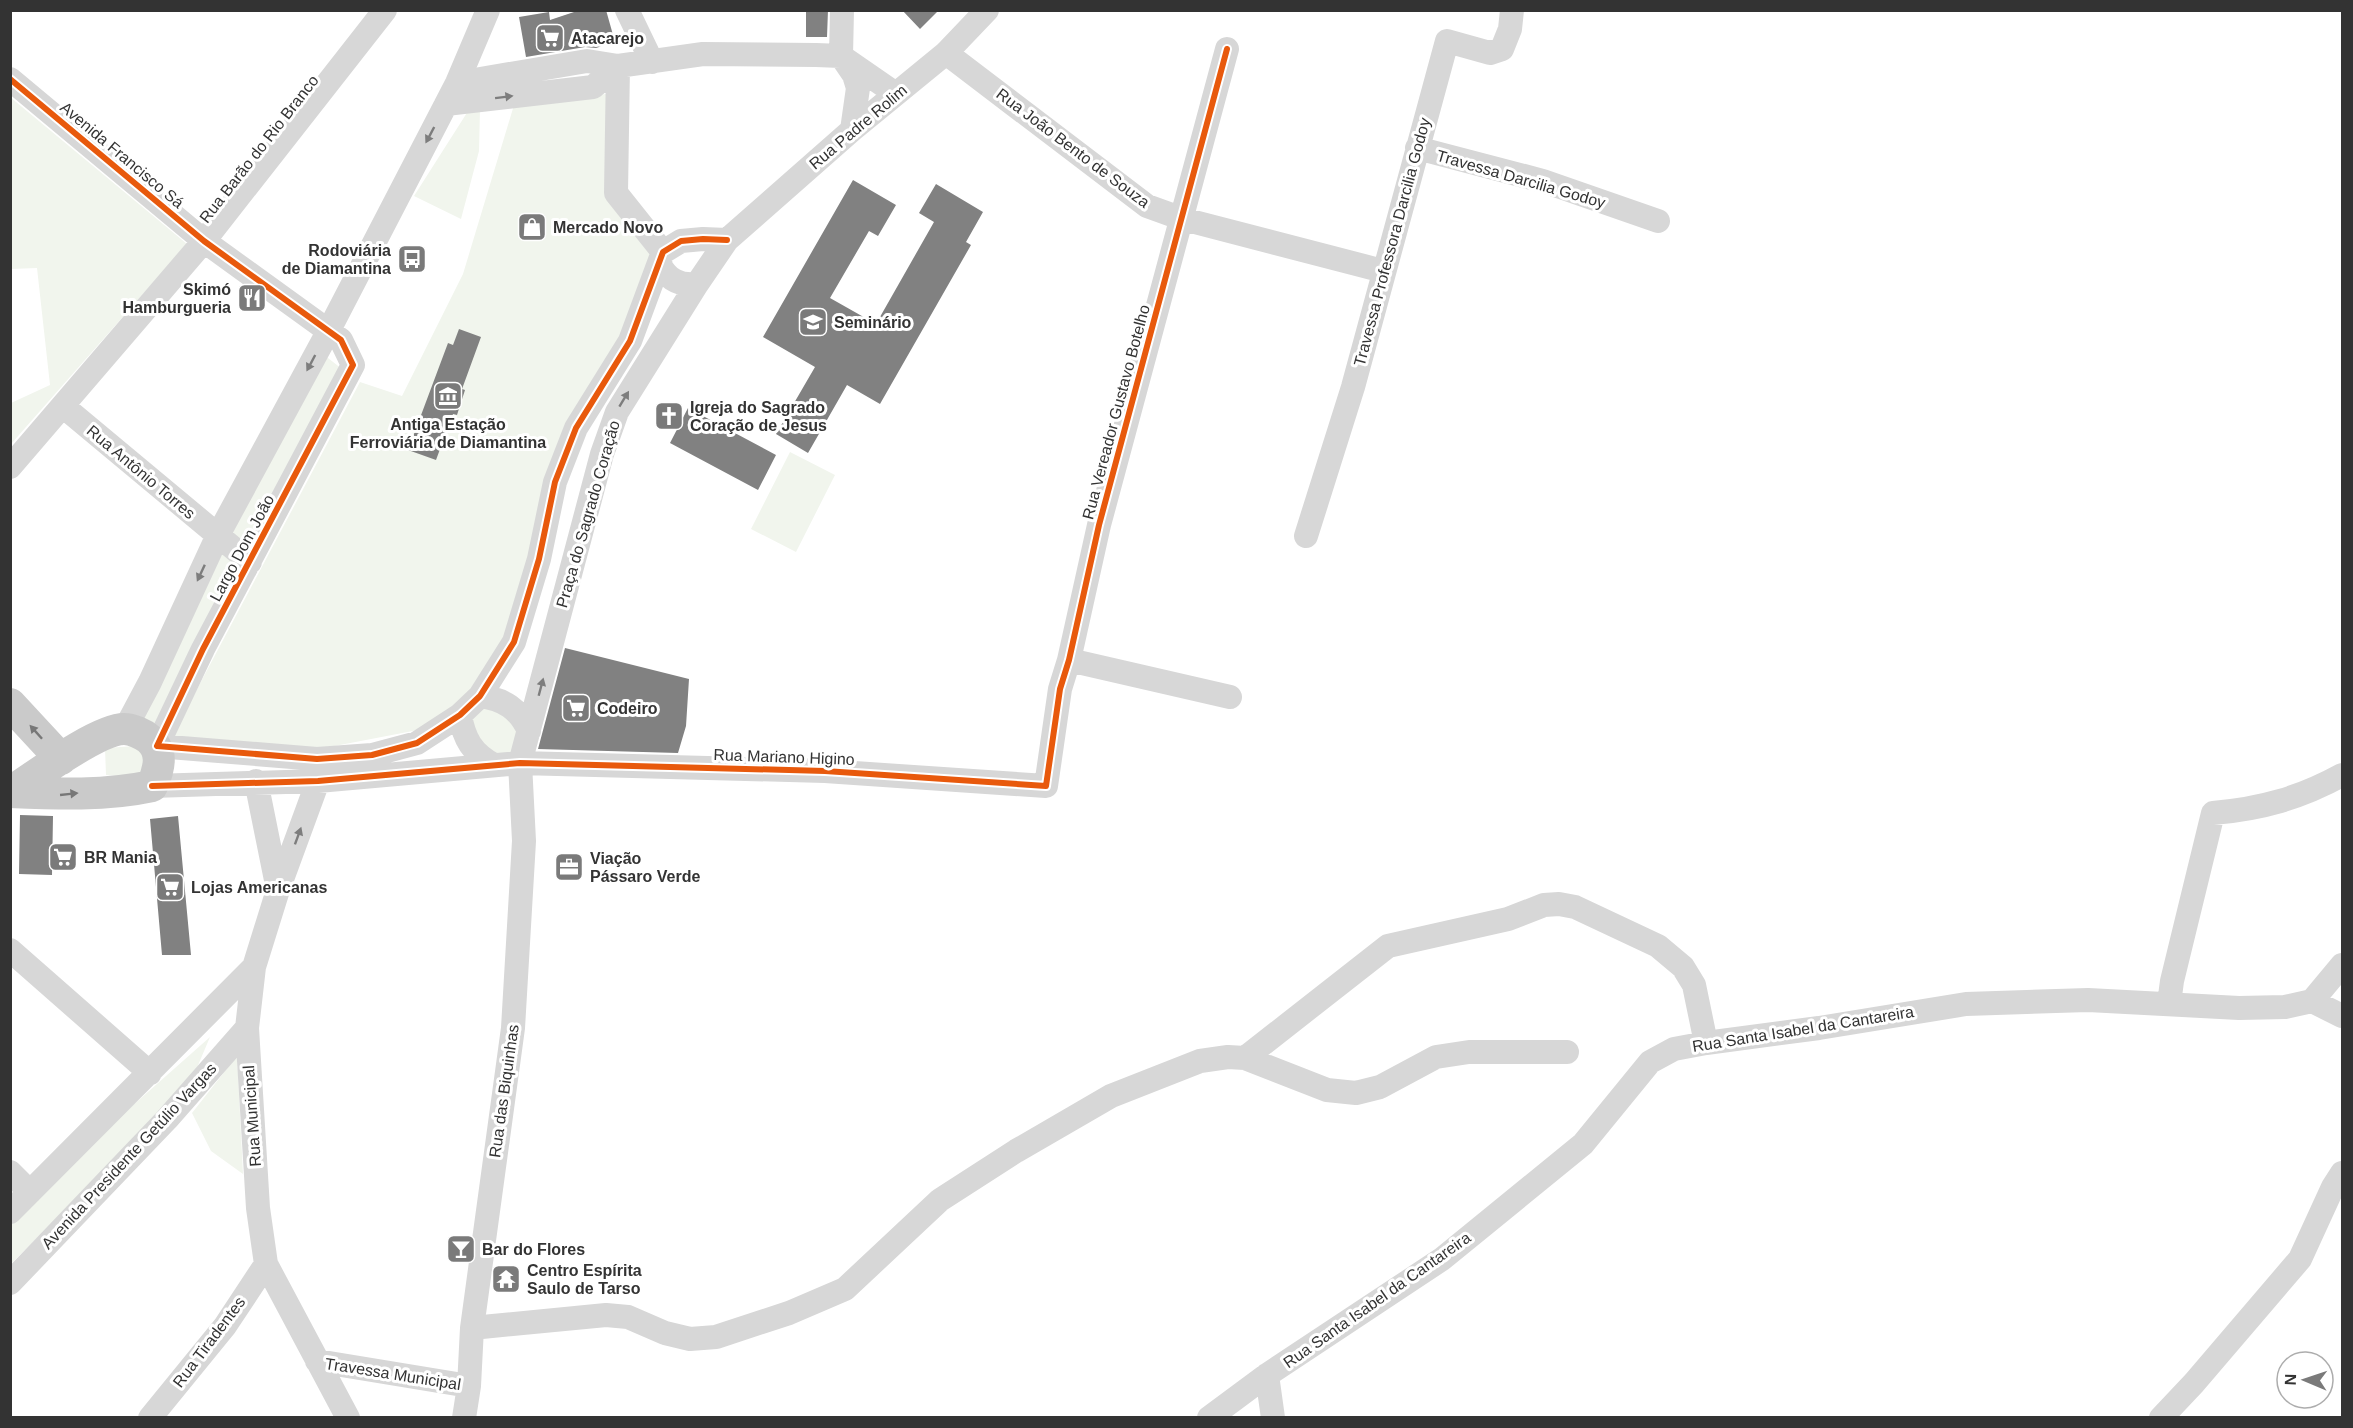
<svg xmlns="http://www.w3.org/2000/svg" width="2353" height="1428" font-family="Arial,sans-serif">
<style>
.green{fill:#f1f5ed}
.building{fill:#818181}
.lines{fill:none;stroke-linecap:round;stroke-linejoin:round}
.minor{stroke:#d7d7d7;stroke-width:24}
.major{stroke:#cacaca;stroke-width:32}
.cycleway-casing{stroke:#fff;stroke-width:10}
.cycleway{stroke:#e8590c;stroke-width:6}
.oneway{fill:#7d7d7d}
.oneway2{fill:#777}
.labels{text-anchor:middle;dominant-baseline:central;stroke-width:6;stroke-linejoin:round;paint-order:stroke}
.poi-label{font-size:16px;font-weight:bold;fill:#333;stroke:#fff;text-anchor:start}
.street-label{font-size:16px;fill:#333;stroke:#fff}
</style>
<rect width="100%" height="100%" fill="#fff"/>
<path class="green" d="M606,94L607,195L653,257L630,322L574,413L509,638L466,702L418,730L319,749L171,738L360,382L402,396L463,274L514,105Z
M10,97L187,244L11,444V403L50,385L37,268L11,269Z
M470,108L480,109L479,151L461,219L414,196Z
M321,358H328L342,369L154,732L138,722L217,558Z
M790,452L835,475L796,552L751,529Z
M482,702L516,715V760L494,762L466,717Z
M136,746L149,754L144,771L131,777L106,775L105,748Z
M210,1037L196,1070L148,1125L11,1264V1223L87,1146Z
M237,1056L243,1174L211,1151L192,1113Z"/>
<path class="building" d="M580,10H606L615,42L596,48L585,47L526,57L519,17L549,12L550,20Z
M806,10H828L827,37H806Z
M902,10H939L920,29Z
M853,180L896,205L878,236L869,231L830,298L876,324L934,222L919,213L936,184L983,212L966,242L971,245L880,404L847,385L808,453L776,434L815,367L763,337Z
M459,329L481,337L462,389L465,390L457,415L453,414L436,460L408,450L448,343L453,345Z
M688,408L776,455L758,490L670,443Z
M565,648L689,679L686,726L678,753L538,749Z
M20,815L53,816L52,875L19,874Z
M178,816L191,955H162L150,819Z"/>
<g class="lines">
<path class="minor" d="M627,10L652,62
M842,10L841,56L854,75L858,88L852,130
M946,53L1147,206L1183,219L1383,271
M618,66L616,193L663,252
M10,79L204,241L341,340L353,365L203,649L157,746L317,759L372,755L417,743L460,715L480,696L514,642L539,559L555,482L576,428L630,341L663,252L681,241L703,239L727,240
M457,83L587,61L618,66L703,54L816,55L841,56L896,94
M446,104L593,87L618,66
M1417,148L1543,181L1658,221
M659,263C667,279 679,286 697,284
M64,407L250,562
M10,467L204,241L385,10
M1306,536L1353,387L1447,41L1490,53L1502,49L1510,29L1512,10
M1069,660L1230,697
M480,696C504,699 519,709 529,731
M460,715C464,739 472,753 494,765
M125,729L150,682L217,537L329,330L457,83L488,10
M256,781L278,890
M152,786L318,781L520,763L825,771L1046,786L1060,689L1069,660L1099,525L1227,49
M10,950L150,1073
M254,967L247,1028L258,1208L266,1264L348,1418
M2312,1001L2342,965
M2312,1001L2342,1016
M2169,1004L2172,981L2213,813C2261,809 2300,798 2342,775
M1245,1058L1388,946L1508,919L1544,905L1559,904L1575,907L1658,946L1683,967L1694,985L1706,1043
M10,1172L30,1192
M10,1212L254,967L278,890L318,781
M10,1283L167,1119L247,1028
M472,1328L606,1315L628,1317L665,1333L690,1339L716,1337L789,1313L845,1289L940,1200L1016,1151L1111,1096L1200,1061L1228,1057L1245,1058L1327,1090L1356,1093L1380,1087L1436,1057L1469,1052H1567
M317,1361L469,1386
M1267,1375L1273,1418
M150,1418L225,1326L266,1264
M464,1418L469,1386L472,1328L513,1028L524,841L520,763L602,454L617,412L697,284L727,240L852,130L946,53L987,10
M1209,1418L1267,1375L1442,1259L1583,1144L1650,1062L1674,1049L1706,1043L1819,1028L1966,1004L2088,1000L2239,1008L2285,1007L2312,1001
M2161,1418L2194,1383L2300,1259L2333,1187L2342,1173"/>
<path class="major" d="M10,704L61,759
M10,792C57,794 106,796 152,786C159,769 164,752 149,739C143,734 132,729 124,729C98,729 35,776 11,792"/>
<g class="cycleway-casing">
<path id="cycleway" d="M10,79L204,241L341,340L353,365L203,649L157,746L317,759L372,755L417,743L460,715L480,696L514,642L539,559L555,482L576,428L630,341L663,252L681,241L703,239L727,240
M152,786L318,781L520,763L825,771L1046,786L1060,689L1069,660L1099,525L1227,49"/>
</g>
<use href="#cycleway" class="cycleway"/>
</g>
<defs><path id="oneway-solid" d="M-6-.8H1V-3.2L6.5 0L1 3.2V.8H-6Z" transform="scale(1.5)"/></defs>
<g class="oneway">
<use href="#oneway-solid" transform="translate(504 97) rotate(-7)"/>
<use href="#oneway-solid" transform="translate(430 135) rotate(118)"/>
<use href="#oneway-solid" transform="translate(311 363) rotate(118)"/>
<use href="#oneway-solid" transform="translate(624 399) rotate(-59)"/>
<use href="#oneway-solid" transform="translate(201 573) rotate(115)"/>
<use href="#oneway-solid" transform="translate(541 687) rotate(-75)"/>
<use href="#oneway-solid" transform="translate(298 836) rotate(-70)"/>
</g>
<g class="oneway2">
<use href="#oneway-solid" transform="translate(36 732) rotate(-132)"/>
<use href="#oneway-solid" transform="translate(69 794) rotate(-6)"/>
</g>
<defs>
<g id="supermarket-square" transform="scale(1.5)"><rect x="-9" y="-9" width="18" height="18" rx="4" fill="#7a7a7a" stroke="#fff"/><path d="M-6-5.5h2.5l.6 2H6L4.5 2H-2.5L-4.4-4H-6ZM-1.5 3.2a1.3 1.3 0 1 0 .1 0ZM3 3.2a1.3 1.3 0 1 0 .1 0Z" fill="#fff"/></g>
<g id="shop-square" transform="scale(1.5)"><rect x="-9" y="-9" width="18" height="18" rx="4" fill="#7a7a7a" stroke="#fff"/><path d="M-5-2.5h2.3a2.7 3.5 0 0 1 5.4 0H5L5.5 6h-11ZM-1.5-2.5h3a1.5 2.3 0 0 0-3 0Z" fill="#fff"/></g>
<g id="bus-square" transform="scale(1.5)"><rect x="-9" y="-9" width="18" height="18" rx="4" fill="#7a7a7a" stroke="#fff"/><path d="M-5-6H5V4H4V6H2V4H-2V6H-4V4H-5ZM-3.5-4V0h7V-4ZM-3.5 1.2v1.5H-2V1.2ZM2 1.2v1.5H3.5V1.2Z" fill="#fff"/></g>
<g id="restaurant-square" transform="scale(1.5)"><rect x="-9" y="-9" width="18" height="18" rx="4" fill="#7a7a7a" stroke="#fff"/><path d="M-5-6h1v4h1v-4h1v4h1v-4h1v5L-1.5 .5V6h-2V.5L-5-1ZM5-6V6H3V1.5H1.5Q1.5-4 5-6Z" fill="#fff"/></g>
<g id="school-square" transform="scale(1.5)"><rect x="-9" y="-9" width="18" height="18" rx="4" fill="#7a7a7a" stroke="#fff"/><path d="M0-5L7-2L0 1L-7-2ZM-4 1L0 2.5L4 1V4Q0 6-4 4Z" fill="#fff"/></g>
<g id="museum-square" transform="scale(1.5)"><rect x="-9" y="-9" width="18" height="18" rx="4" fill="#7a7a7a" stroke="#fff"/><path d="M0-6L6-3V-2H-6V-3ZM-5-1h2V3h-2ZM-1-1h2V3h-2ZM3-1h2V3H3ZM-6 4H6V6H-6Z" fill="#fff"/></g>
<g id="church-square" transform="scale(1.5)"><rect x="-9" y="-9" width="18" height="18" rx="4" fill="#7a7a7a" stroke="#fff"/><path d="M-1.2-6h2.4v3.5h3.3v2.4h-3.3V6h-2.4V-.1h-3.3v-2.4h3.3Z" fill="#fff"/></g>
<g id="office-square" transform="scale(1.5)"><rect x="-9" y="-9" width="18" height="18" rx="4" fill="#7a7a7a" stroke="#fff"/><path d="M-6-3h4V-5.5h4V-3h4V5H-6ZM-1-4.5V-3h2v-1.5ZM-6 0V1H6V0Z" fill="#fff"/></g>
<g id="bar-square" transform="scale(1.5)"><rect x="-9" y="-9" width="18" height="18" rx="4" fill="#7a7a7a" stroke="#fff"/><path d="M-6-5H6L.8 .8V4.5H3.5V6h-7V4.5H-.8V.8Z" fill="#fff"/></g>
<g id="temple-square" transform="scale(1.5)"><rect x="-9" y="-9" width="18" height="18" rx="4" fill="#7a7a7a" stroke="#fff"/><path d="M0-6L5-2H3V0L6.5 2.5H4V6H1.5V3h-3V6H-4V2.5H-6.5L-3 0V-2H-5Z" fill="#fff"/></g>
</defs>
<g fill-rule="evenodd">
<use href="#supermarket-square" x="550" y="38"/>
<use href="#shop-square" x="532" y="227"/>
<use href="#bus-square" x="412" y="259"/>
<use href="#restaurant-square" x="252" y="298"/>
<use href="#school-square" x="813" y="322"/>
<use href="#museum-square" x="448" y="396"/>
<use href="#church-square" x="669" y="416"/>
<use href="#supermarket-square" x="576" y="708"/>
<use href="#supermarket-square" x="63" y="857"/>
<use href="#office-square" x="569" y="867"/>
<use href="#supermarket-square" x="170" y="887"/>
<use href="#bar-square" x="461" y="1249"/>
<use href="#temple-square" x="506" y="1279"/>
</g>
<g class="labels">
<g class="poi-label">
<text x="571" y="38">Atacarejo</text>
<text x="553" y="227">Mercado Novo</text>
<text x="391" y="250" text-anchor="end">Rodoviária<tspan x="391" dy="18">de Diamantina</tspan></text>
<text x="231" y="289" text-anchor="end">Skimó<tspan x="231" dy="18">Hamburgueria</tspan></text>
<text x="834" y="322">Seminário</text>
<text x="690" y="407">Igreja do Sagrado<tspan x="690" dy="18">Coração de Jesus</tspan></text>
<text x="448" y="424" text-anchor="middle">Antiga Estação<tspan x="448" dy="18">Ferroviária de Diamantina</tspan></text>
<text x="597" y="708">Codeiro</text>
<text x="84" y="857">BR Mania</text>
<text x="590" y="858">Viação<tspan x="590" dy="18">Pássaro Verde</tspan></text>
<text x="191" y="887">Lojas Americanas</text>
<text x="482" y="1249">Bar do Flores</text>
<text x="527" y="1270">Centro Espírita<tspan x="527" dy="18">Saulo de Tarso</tspan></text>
</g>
<g class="street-label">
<text transform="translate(858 127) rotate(-40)">Rua Padre Rolim</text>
<text transform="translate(1073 148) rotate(37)">Rua João Bento de Souza</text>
<text transform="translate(259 149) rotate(-52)">Rua Barão do Rio Branco</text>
<text transform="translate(122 155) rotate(40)">Avenida Francisco Sá</text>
<text transform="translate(1521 179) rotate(16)">Travessa Darcilia Godoy</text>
<text transform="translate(1392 242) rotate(-75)">Travessa Professora Darcilia Godoy</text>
<text transform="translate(1116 412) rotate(-75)">Rua Vereador Gustavo Botelho</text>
<text transform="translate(141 472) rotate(40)">Rua Antônio Torres</text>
<text transform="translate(588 514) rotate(-74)">Praça do Sagrado Coração</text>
<text transform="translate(242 548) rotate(-62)">Largo Dom João</text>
<text transform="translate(784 757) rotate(2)">Rua Mariano Higino</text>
<text transform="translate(1803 1029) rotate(-9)">Rua Santa Isabel da Cantareira</text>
<text transform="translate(504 1091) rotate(-82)">Rua das Biquinhas</text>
<text transform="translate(252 1116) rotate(-94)">Rua Municipal</text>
<text transform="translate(129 1156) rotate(-47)">Avenida Presidente Getúlio Vargas</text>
<text transform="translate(1377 1300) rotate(-35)">Rua Santa Isabel da Cantareira</text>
<text transform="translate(209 1342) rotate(-53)">Rua Tiradentes</text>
<text transform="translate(393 1374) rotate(9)">Travessa Municipal</text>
</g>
</g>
<rect width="2353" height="1428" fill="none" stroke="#333333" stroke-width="24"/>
<g transform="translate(2305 1380) rotate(272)"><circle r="28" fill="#ffffff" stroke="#adadad" stroke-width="1.5"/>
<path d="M0-4.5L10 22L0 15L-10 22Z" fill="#7a7a7a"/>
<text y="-9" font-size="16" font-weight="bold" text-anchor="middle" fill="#333333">N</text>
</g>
</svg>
